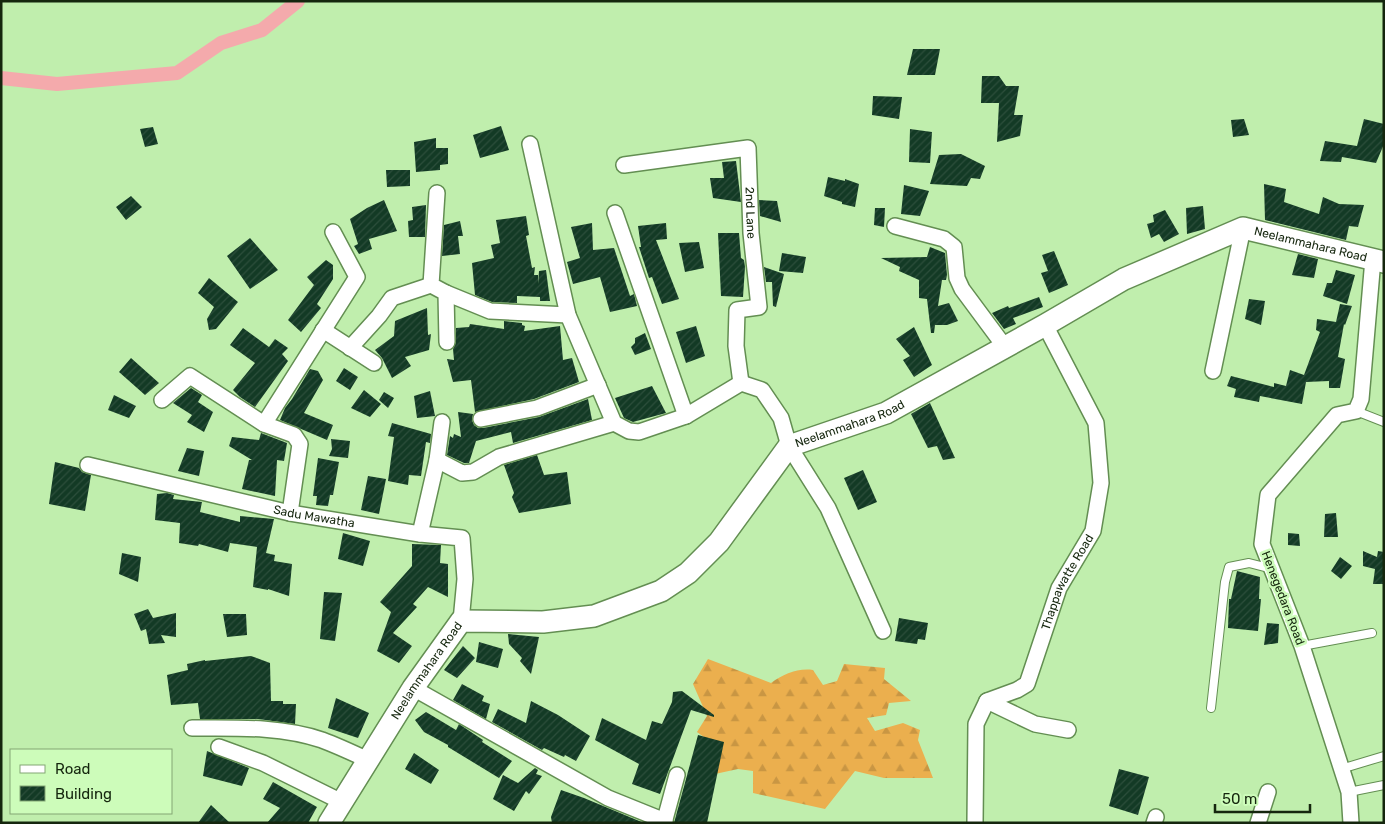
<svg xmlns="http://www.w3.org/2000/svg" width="1385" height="824" font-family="Rubik,sans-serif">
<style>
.forest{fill:url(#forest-firs)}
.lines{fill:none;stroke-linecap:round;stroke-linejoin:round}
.canal{stroke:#f4aaac;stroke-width:14}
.building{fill:url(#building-hatch)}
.lane-casing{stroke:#638e52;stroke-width:10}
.street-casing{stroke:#638e52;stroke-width:18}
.secondary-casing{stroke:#638e52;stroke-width:24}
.lane{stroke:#fff;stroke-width:8}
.street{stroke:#fff;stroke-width:15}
.secondary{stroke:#fff;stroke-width:21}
.labels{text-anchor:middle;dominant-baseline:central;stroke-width:5;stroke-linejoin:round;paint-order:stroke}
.street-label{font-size:12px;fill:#15260e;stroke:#cdfcba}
</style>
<defs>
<pattern id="forest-firs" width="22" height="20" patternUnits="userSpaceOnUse" patternTransform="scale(1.25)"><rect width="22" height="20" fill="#ebaf4e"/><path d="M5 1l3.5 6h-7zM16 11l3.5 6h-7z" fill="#c99643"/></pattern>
<pattern id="building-hatch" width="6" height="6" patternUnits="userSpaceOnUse" patternTransform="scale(1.25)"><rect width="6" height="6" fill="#133a25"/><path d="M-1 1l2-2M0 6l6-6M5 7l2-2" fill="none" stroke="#2c4e3b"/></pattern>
</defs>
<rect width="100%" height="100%" fill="#c0eead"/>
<path class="forest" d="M708,659L771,683C784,674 797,668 813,670L823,685L837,681L844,664L885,668L884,679L911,701L889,703L886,715L867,718L875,731L903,723L920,730L918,740L933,778H884L855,771L825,809L753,793V771L738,769L715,774L720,749L697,732L707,716L693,684Z"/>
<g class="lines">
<path class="canal" d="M1,78L57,84L177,73L221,43L262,30L298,1"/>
</g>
<path class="building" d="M913,49H940L935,75H907Z
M982,76H999L1006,86H1019L1014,115H1023L1020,136L997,142L999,103H981Z
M873,96L902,97L899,119L872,115Z
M1244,119L1249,135L1233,137L1231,120Z
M1364,119L1384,124V144L1376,163L1342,157L1341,162L1320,161L1325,141L1357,146Z
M501,126L509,150L480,158L473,135Z
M153,127L158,144L145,147L140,129Z
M910,129L932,132L930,163L909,162Z
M436,138V148H448V164L440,165V170L416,172L414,142Z
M961,154L985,166L980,179L971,178L967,186L930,184L939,155Z
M736,161L741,202L713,198L710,178H724L722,162Z
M386,170H410V186L387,187Z
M828,177L845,181V179L859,184L855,207L842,204V202L824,196Z
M1264,184L1286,189L1284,202L1319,214L1323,197L1339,204L1364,205L1358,227L1349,226L1346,240L1265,220Z
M904,185L929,191L920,216L901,214Z
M131,196L142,207L126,220L116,207Z
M384,200L397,231L369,239L372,249L359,254L354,246L358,244L350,219L367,208Z
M759,200L777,201L781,222L760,216Z
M426,205L425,237H409L408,221L413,220L412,207Z
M1203,206L1205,229L1187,234L1186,208Z
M875,208H885L884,227L874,225Z
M1165,210L1179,234L1164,242L1159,234L1151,238L1147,224L1154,222L1153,215Z
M526,216L529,235L526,236L532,268L535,267L534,275H538V284L539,271L546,270L550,301H540V297L517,296V303L492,302L475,295L472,263L494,258L491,245L500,243L496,220Z
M460,221L463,236H458L460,254L442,256L444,225Z
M592,223L593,250L614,248L630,296L634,294L637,306L610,312L600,277L573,284L567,262L580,258L571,227Z
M666,223L667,239L656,240L679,299L662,304L652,277L649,278L639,247H641L638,226Z
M718,233H739L741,258L744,260L745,267L743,297L721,296Z
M250,238L278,270L250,289L227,256Z
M699,242L704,268L685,272L679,243Z
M930,247L945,253L947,275L946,280H942L938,306L949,303L958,321L947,325H935L934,333H931L927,299L919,298V280L899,271L900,267L881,258L927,257Z
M1054,251L1068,285L1049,293L1041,273L1048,271L1042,255Z
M782,253L806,257L803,273L779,271Z
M1298,254L1318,259L1314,278L1292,275Z
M326,260L333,265V279L317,304L321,308L301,332L288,320L314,285L307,277Z
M764,267L784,274L776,307L773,306L772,282H766Z
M1336,270L1355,275L1347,304L1323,296L1327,283H1332Z
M209,278L238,302L216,329L209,330L207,319L214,307L198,293Z
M1039,297L1043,307L1013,318L1016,324L1004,329L992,313L1008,306L1009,308Z
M1249,299L1265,301L1261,325L1245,319Z
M1340,304L1352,306L1345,325L1344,324L1338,357L1345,359L1340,388H1329V381L1306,382L1302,404L1260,396L1259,402L1234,397L1236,389L1227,386L1231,376L1274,387V383L1286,386L1290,370L1304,375L1320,332L1316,330L1317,319L1336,322Z
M427,308L428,335L431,334L429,350L405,357L411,366L392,378L382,358L375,350L394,336L395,321Z
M504,321L522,323V325L525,326L524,331L560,326L563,360L572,358L579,382L534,399L475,412L471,380L453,382L447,359L454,360L453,349L456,342V328L469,327L470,324L504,329Z
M696,326L705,356L686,363L676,332Z
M914,327L932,365L914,377L903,360L910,356L896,339Z
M243,328L269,347L275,339L288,348L282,354L288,361L255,407L240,397L233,390L255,363L230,345Z
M645,333L651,349L635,355L631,347L635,343V338Z
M131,358L159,383L145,395L119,372Z
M344,368L358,377L350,390L336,381Z
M310,369L318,371L323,380L304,413L333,425L327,440L280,420L285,408L292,399Z
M652,386L666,413L633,422L624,418L615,398Z
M191,388L202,395L198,402L213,412L204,432L187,422L192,415L173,403Z
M364,390L381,404L370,417L351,408Z
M430,391L435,416L417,418L414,396Z
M384,392L394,398L388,408L379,400Z
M114,395L136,406L129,418L108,410Z
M588,399L592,420L513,443L511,432L476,441L469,463H464L447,455L450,436L453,438L454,434L461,437L458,412L473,414L472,420L474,425L478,428H483L539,417Z
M930,403L955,458L943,460L937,446L928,448L911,414Z
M392,423L431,434L430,443L426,442L421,476L409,475L408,485L388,481L394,437L388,436Z
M261,433L287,443L284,461L277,460L275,496L242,489L249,460H252L229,446L232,437L259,440Z
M331,439L350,441L348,458L329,456L332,449Z
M187,448L204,451L199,476L178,471Z
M537,455L544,475L567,472L571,504L519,513L512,497L514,493L504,465Z
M318,458L339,462L333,495H330L328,506L316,505L317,496H313Z
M55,462L79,468L82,472L91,475L85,511L49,504Z
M863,470L877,502L858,510L844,478Z
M368,476L386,479L379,514L361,510Z
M167,493L174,495L173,499L202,502L200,512L240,522V516L274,519L266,553L275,555L274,561L292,564L289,596L268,589V590L253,587L257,547L230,543L228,552L199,544L198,546L179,543L180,523L155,520L157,494Z
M1336,513L1338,537H1324L1325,514Z
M343,533L370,541L363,566L338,559Z
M1288,533L1299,534L1300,546L1288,545Z
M412,544L441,545L440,563L448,564V597L428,587L413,604L417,607L393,633L412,646L399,663L377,651L391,612L380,602L412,566Z
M1363,551L1377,557L1378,551L1384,552V584H1373L1375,569L1363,566Z
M122,553L141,557L138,582L119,574Z
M1340,557L1352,566L1341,579L1331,571Z
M1237,571L1260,577L1259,599H1261L1258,631L1228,628L1229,599H1231Z
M324,592L342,593L335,641L320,639Z
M148,609L153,618L176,613V637L161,635L165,643L149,644L146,629L141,631L134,614Z
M223,614H246L247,635L227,637Z
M899,618L928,623L925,640L918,639L917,644L895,641Z
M1267,623L1279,624L1278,643L1264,645Z
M508,634L539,637L531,674L520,661L522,658L509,644Z
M479,642L503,649L498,668L476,662Z
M463,646L475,658L457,678L444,670Z
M251,656L270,663L271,701H283V704H296L295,724L258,719H200L198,703L171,705L167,675L188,670L187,664L205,660V661Z
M462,684L484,696L482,701L490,704L486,719L453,700Z
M682,691L714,715V717L691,710L660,794L632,784L639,764L595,740L602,718L646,740L652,721L662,724L672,702L673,692Z
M336,698L369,713L358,738L328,728Z
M531,701L558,715L590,736L576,761L565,755L564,757L544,748L542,750L492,722L498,709L526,723Z
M426,712L456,730L459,724L483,740L482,742L512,761L499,778L448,747V745L424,732L415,720Z
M698,735L724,742L707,823H674Z
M207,751L249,768L242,786L203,776Z
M414,753L439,770L431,784L405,769Z
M535,768L538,770L536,774L542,776L529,794L526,791L514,811L493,799L503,775L518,783Z
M1119,769L1149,777L1138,815L1109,806Z
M273,782L317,807L308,823H267L280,808L263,799Z
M561,790L584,798L644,823H552L551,817Z
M211,805L230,823H198Z"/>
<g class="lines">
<g class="lane-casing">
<path id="lane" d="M1356,411L1384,422
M1302,646L1372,633
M1211,708L1225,582L1229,567L1249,563L1272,569
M1341,769L1384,756
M1349,792L1384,785"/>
</g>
<g class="street-casing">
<g id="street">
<path d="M530,144L568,315L614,423L629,431L639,432L686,416L741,383L762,390L781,418L789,446L828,508L883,631"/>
<path id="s1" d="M624,165L748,148L751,233L759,307L737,310L736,346L741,383"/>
<path d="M437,193L431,285L446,293L447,342"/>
<path d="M615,213L686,416"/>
<path d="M895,226L944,239L954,247L957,278L962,289L1005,347"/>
<path d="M446,293L490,311L568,315"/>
<path d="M323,330L374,363"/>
<path d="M350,348L379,316L392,298L431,285"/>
<path d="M1213,371L1243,228"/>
<path d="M162,400L190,376L264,424L294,435L300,444L290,513"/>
<path d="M481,419L537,408L598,385"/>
<path d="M264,424L357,277L333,232"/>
<path d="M437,460L462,473L473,472L499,457L614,423"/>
<path id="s2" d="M88,465L290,513L420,534L462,538L465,579L461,621"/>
<path d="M420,534L437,460L442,422"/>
<path d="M413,688L608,798L665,821"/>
<path d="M987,701L1035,724L1068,730"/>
<path d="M192,728C235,728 281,726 322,740C338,746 353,753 368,760"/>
<path d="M219,747L263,763L342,802"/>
<path d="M664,823L677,775"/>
<path id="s3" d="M975,823L976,724L987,701L1017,690L1027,684L1059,588L1093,531L1101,483L1096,423L1045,325"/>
<path d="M1154,823L1156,817"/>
<path d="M1258,823L1268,792"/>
<path d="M1351,823L1349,792L1302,646L1262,544L1268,495L1337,415L1356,411L1361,399L1373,259"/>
</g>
</g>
<g class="secondary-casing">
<g id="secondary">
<path id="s4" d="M329,823L413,688L461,621L543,622L594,616L661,591L688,573L719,542L789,446L886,413L1045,325L1124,279L1243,228L1384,262"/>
</g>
</g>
<use href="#lane" class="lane"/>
<use href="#street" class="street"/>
<use href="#secondary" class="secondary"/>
</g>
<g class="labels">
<g class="street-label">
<text stroke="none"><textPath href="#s1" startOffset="190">2nd Lane</textPath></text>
<text stroke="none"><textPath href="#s4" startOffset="1216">Neelammahara Road</textPath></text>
<text stroke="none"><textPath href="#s4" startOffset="706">Neelammahara Road</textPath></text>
<text stroke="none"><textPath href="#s2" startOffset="232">Sadu Mawatha</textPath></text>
<text stroke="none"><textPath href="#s3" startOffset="278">Thappawatte Road</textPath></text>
<text transform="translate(1283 598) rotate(69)">Henegedara Road</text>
<text stroke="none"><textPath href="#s4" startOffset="181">Neelammahara Road</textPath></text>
</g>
</g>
<rect width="1385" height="824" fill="none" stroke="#15260e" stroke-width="5"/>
<rect x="10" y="749" width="162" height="65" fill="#cdfcba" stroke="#83a675"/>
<rect x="20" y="765" width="25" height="8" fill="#ffffff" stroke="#83a675"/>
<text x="55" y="774" font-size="15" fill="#15260e">Road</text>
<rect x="20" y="786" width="25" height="15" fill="url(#building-hatch)" stroke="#83a675"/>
<text x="55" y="799" font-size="15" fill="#15260e">Building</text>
<path d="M1215 804v8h95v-8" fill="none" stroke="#15260e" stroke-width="2.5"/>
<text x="1222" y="804" font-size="15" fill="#15260e" stroke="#cdfcba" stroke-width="4" paint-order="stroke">50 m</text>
</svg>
